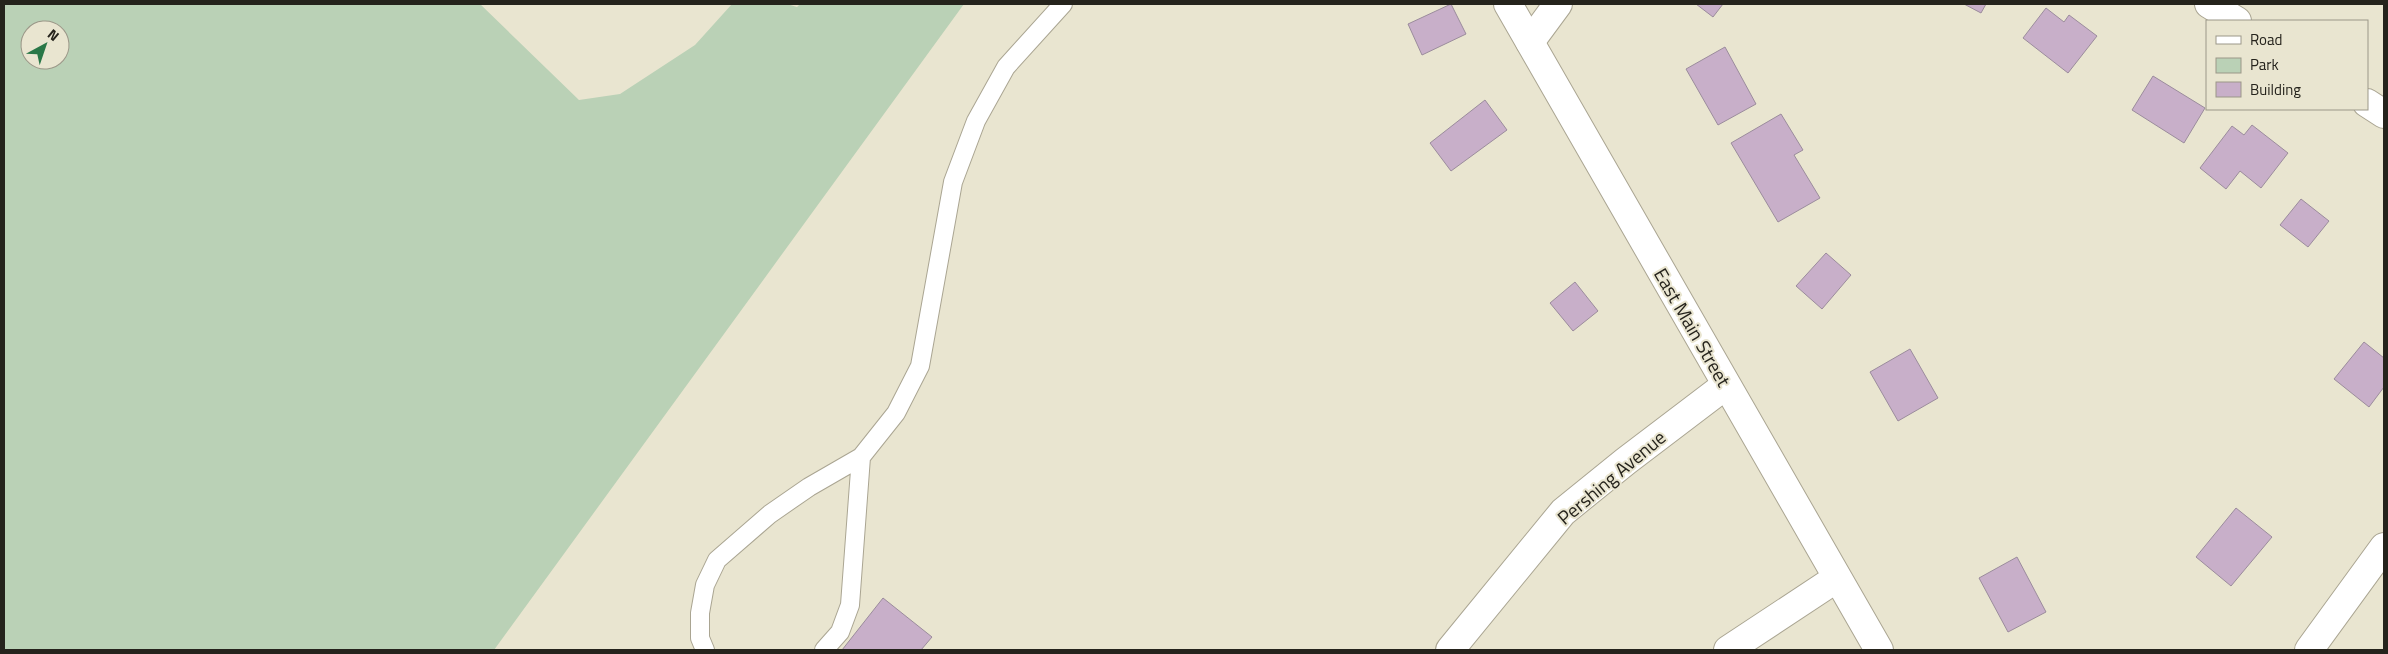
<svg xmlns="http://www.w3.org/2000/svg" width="2388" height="654" font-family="'Titillium Web',sans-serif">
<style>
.green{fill:#bad1b6;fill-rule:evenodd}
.building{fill:#c8afc9;stroke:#9b8c9c}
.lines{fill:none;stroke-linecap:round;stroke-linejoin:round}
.service-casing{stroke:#aaa592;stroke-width:20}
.minor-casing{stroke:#aaa592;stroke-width:30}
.trunk-casing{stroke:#aaa592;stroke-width:30}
.service{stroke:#fff;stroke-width:18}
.minor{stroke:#fff;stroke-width:28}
.trunk{stroke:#fff;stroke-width:28}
.labels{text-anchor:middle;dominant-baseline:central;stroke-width:4;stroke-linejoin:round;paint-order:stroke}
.street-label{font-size:19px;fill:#25231c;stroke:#e9e5d0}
</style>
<rect width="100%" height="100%" fill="#e9e5d0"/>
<path class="green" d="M4,4H480L579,100L620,94L695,45L732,4H787L797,7L800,4H964L494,650H4ZM30,30H60V60H30Z"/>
<path class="building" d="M1451,4L1466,34L1422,55L1408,24Z
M1696,4H1723L1713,17Z
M1964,4H1986L1981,13Z
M2046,8L2064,22L2069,15L2097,36L2068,73L2023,38Z
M1725,47L1756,104L1718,125L1686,69Z
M2153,76L2205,108L2184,143L2132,110Z
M1485,100L1507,130L1451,171L1430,143Z
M1781,114L1803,150L1794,155L1820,198L1778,222L1731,143Z
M2252,125L2288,153L2261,188L2240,171L2226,189L2200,168L2232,126L2244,135Z
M2301,199L2329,221L2308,247L2280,225Z
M1826,253L1851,275L1822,309L1796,286Z
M1575,282L1598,311L1573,331L1550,303Z
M2364,342L2384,358V387L2369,407L2334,379Z
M1910,349L1938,398L1898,421L1870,372Z
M2236,508L2272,537L2231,586L2196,557Z
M2017,557L2046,612L2008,632L1979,578Z
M883,598L932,637L921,650H842Z"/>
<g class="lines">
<g class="service-casing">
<path id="service" d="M705,650L700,638V613L705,585L717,560L770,514L809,487L861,457L896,413L920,366L953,182L976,121L1006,67L1063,4
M824,650L840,632L850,605L861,457"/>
</g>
<g class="minor-casing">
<path id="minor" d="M2209,4L2237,21
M1530,42L1558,4
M2367,103L2384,114
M1450,650L1563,512L1626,461L1726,385
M1728,650L1837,578
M2309,650L2384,547"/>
</g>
<g class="trunk-casing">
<path id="trunk" d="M1508,4L1879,650"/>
</g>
<use href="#service" class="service"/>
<use href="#minor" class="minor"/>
<use href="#trunk" class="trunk"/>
</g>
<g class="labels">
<g class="street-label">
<text transform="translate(1693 327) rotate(60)">East Main Street</text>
<text transform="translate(1611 477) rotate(-40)">Pershing Avenue</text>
</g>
</g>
<rect width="2388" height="654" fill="none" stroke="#25231c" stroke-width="10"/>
<rect x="2206" y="20" width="162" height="90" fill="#e9e5d0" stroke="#9b9788"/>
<rect x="2216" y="36" width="25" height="8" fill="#ffffff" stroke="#9b9788"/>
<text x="2250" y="45" font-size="15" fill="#25231c">Road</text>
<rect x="2216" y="58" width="25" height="15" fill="#bad1b6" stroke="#9b9788"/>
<text x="2250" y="70" font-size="15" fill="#25231c">Park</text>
<rect x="2216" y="82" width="25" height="15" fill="#c8afc9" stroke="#9b9788"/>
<text x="2250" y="95" font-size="15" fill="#25231c">Building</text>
<g transform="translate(45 45) rotate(40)"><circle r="24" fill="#e9e5d0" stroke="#9b9788"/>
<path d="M0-4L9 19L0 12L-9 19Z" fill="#297747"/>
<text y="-8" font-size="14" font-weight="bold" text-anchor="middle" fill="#25231c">N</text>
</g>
</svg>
